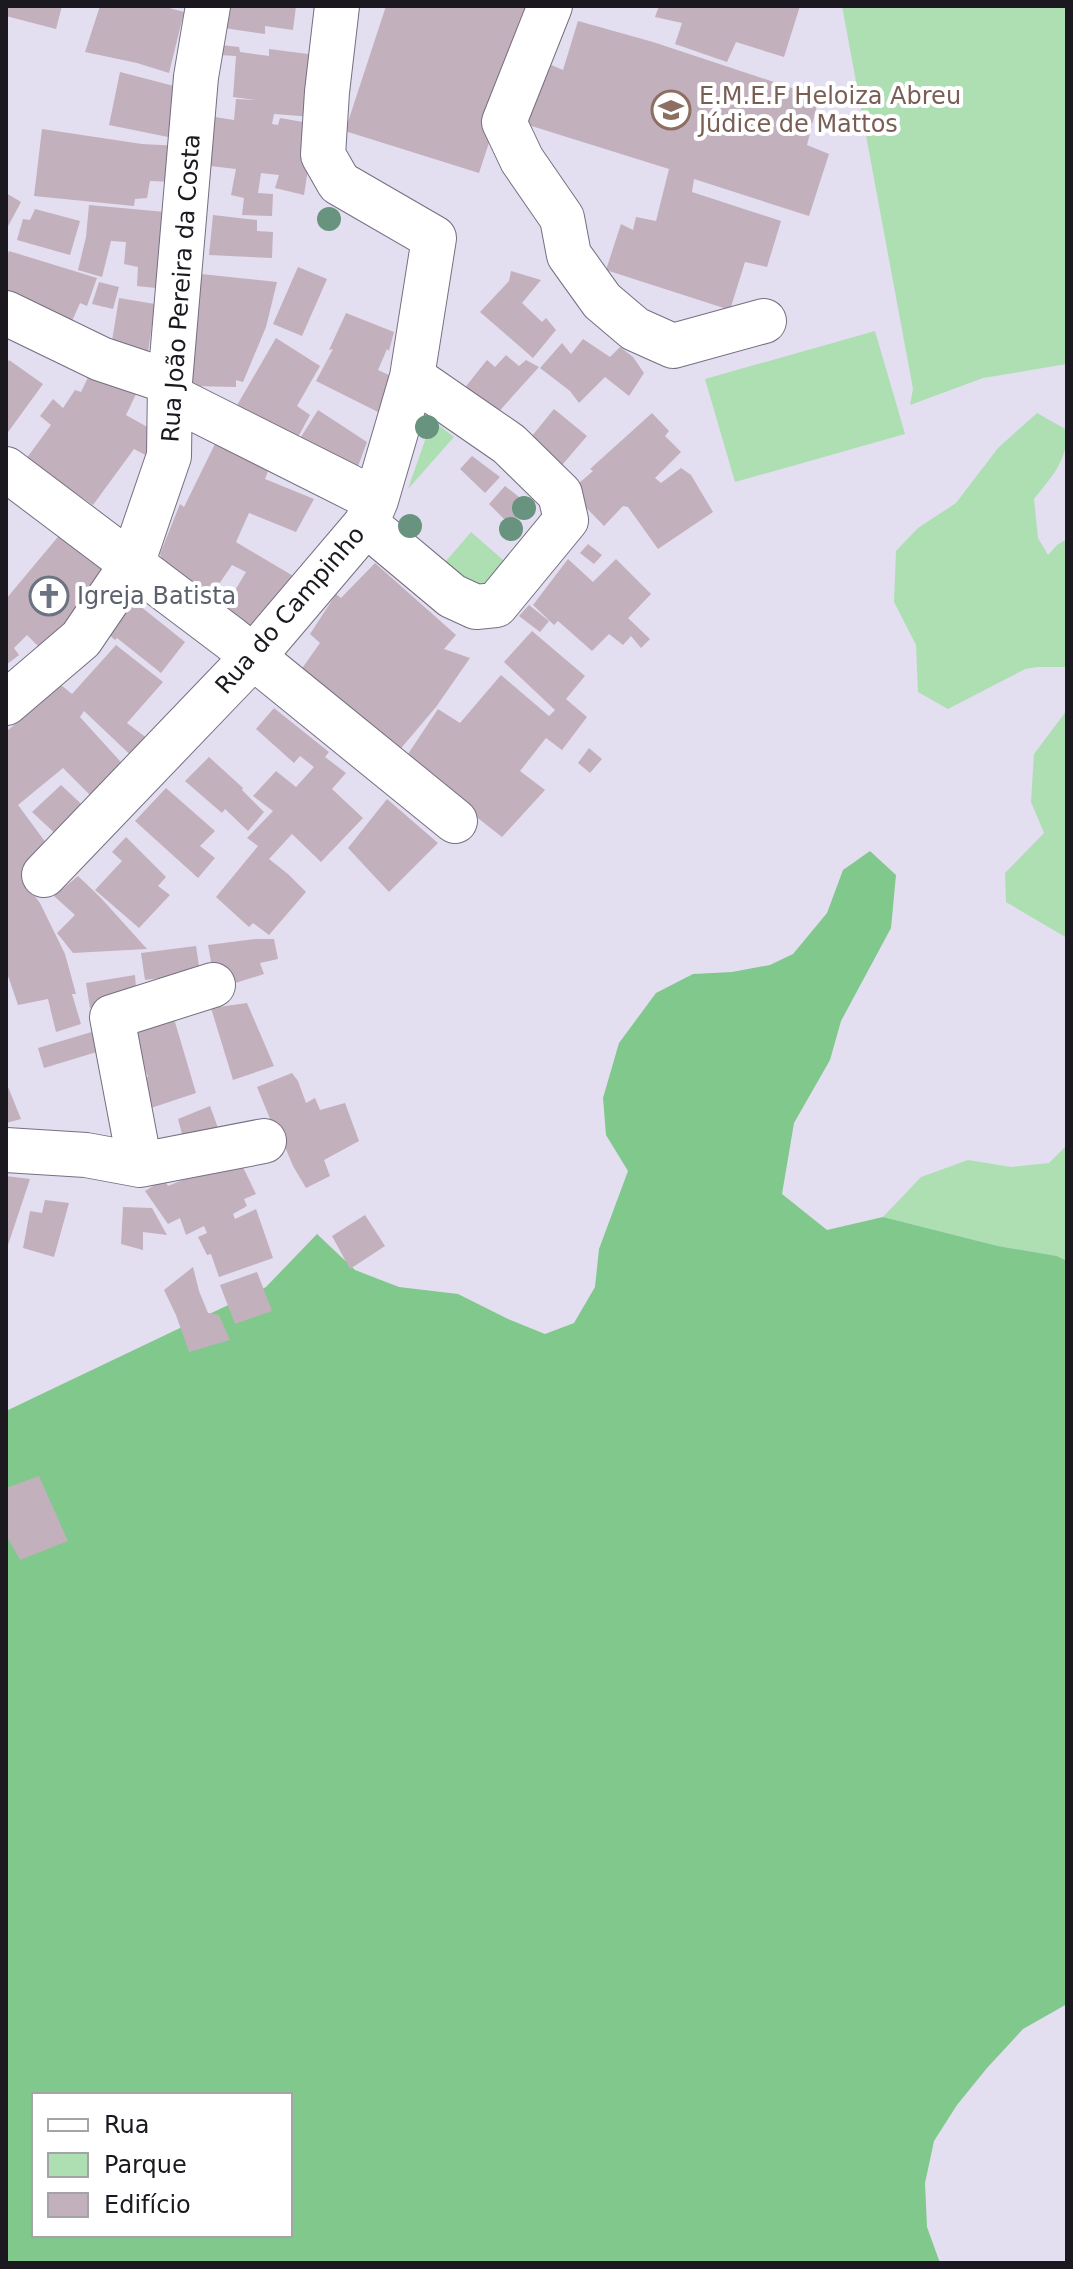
<svg xmlns="http://www.w3.org/2000/svg" width="1073" height="2269" font-family="'DejaVu Sans',sans-serif">
<style>
.green{fill:#addfb3}
.forest{fill:#80c88b;fill-rule:evenodd}
.building{fill:#c2b0bd}
.lines{fill:none;stroke-linecap:round;stroke-linejoin:round}
.minor-casing{stroke:#756f81;stroke-width:46}
.minor{stroke:#fff;stroke-width:44}
.tree{fill:#68947f}
.labels{text-anchor:middle;dominant-baseline:central;stroke-width:8;stroke-linejoin:round;paint-order:stroke}
.education-label{font-size:24px;fill:#785e54;stroke:#fff;text-anchor:start}
.street-label{font-size:24px;fill:#1b181f;stroke:#fff}
.worship-label{font-size:24px;fill:#5b616d;stroke:#fff;text-anchor:start}
</style>
<rect width="100%" height="100%" fill="#e4def1"/>
<path class="green" d="M842,6H1067V364L983,378L910,405L913,389Z
M875,331L905,434L735,482L705,379Z
M1037,413L1067,430C1067,462 1053,475 1034,499L1038,538L1048,555L1057,545L1067,539V667H1037L1025,669L948,709L918,692L916,645L894,602L896,551L918,528L956,503L998,448Z
M432,420L454,437L408,489Z
M471,532L510,566L485,597L440,568Z
M1067,710V938L1006,902L1005,873L1044,833L1031,802L1034,754Z
M1067,1145V1261L1057,1256L998,1246L883,1217L921,1177L968,1160L1011,1167L1049,1163Z"/>
<path class="forest" d="M870,851L896,875L891,928L841,1021L830,1060L794,1123L782,1194L827,1230L883,1217L998,1246L1057,1256L1067,1261V2004L1023,2029L987,2068L957,2105L934,2141L925,2183L927,2227L940,2263H6V1411L266,1287L317,1234L355,1270L399,1287L458,1294L508,1319L545,1334L574,1323L595,1287L599,1249L628,1171L606,1135L603,1098L619,1043L656,993L693,974L732,972L770,965L793,954L827,913L843,870ZM34,2095H290V2235H34Z"/>
<path class="building" d="M6,6H62L56,29L6,16Z
M100,6H162L184,12L169,73L137,63L85,52Z
M224,6H296L293,30L265,26V34L224,28Z
M386,6H534L479,173L345,131Z
M659,6H800L784,57L736,42L727,62L675,44L682,23L655,17Z
M578,21L653,42L819,97L807,145L829,154L809,216L694,179L692,192L781,221L767,267L745,262L730,310L606,270L621,224L633,230L636,217L656,221L669,169L522,123L542,61L563,70Z
M221,45L239,47L240,52L269,56V49L316,55L313,117L274,114L272,124L278,125L280,118L315,124L304,195L275,188L279,175L261,173L258,193L273,194L272,216L242,215L244,198L231,195L236,169L210,166L215,117L234,120L236,99L257,100L233,97L236,56L220,55Z
M120,72L178,87L173,138L109,125Z
M42,129L142,144L180,146L175,182L150,181L147,198L135,199L134,206L34,196Z
M6,193L21,202L6,230Z
M89,205L165,212V289L137,286L138,267L124,264L126,242L111,241L102,277L78,270L86,237Z
M35,209L80,221L70,255L17,240L23,219L30,220Z
M213,215L257,220V231L273,232L272,258L209,255Z
M9,251L97,278L87,306L80,303L65,337L6,308V257Z
M298,267L327,279L302,336L273,324Z
M511,271L541,280L522,303L542,322L546,318L556,330L533,358L480,312L509,281Z
M201,274L277,282L266,327L243,382L236,380V387L191,386Z
M99,282L119,287L113,309L92,304Z
M119,298L155,304L147,359L110,353Z
M346,313L394,332L389,351L387,349L378,370L391,376L380,413L316,381L333,349L329,350Z
M276,338L320,366L297,406L310,415L297,439L236,407Z
M583,339L610,357L620,347L633,357L644,373L629,396L605,377L579,403L570,391L540,368L562,343L571,354Z
M506,355L519,366L526,360L539,367L493,418L463,390L487,360L495,367Z
M9,360L43,384L6,435V364Z
M92,369L138,390L126,415L156,432L151,458L134,449L93,505L26,459L51,425L40,416L53,399L63,408L75,390L81,392Z
M554,409L587,436L556,472L523,447Z
M318,410L367,442L357,469L299,440Z
M652,413L669,431L665,436L681,452L655,478L661,483L681,468L691,475L713,512L658,549L628,507L623,506L604,526L570,491L593,471L590,469Z
M215,444L268,471L265,479L314,499L296,532L249,513L236,542L300,580L256,641L221,614L246,572L232,565L210,597L163,563L160,554L180,504L184,507Z
M472,456L500,477L485,493L460,469Z
M505,486L528,504L510,525L489,504Z
M62,532L110,566L45,653L27,635L14,648L19,655L6,665V599Z
M588,544L602,555L594,564L580,553Z
M568,559L593,582L616,559L651,594L628,618L650,639L641,648L631,636L623,645L609,634L592,651L558,621L554,625L533,605Z
M375,563L456,635L444,649L470,658L436,707L397,753L296,677L320,643L310,634L336,594L341,598Z
M135,602L185,642L161,673L117,638L115,640L107,633Z
M529,605L549,621L540,632L519,616Z
M532,631L585,676L566,699L587,717L562,750L546,738L520,771L545,790L502,837L404,760L438,709L460,723L501,675L549,716L555,710L504,662Z
M116,645L163,682L127,723L156,745L140,764L84,711L80,717L128,770L99,804L63,768L18,805L52,851L21,873L26,885L40,903L65,954L76,994H72L81,1024L56,1032L48,999L18,1005L6,970V732L61,685L72,694Z
M274,708L329,752L325,757L346,773L332,789L363,818L321,862L292,834L269,859L288,874L306,892L269,935L253,923L249,927L216,897L258,846L247,838L273,811L253,796L276,771L296,787L314,767L300,756L294,763L256,729Z
M589,748L602,759L590,773L578,763Z
M209,757L243,788L242,790L264,812L248,831L225,809L222,813L185,781Z
M61,785L92,814L59,837L32,812Z
M166,788L215,831L200,846L215,858L198,878L135,821Z
M387,799L438,843L389,892L348,848Z
M126,837L166,877L158,886L170,895L139,928L95,890L122,861L112,852Z
M78,876L101,898L147,949L73,953L57,933L75,915L54,896Z
M255,939H274L278,959L260,963L264,974L216,989L208,945Z
M196,946L200,973L145,980L141,953Z
M135,975L137,1000L90,1008L86,983Z
M247,1003L274,1066L233,1080L211,1008Z
M172,1012L196,1093L145,1110L132,1084L148,1077L129,1024Z
M95,1031L100,1051L44,1068L38,1048Z
M292,1073L298,1081L306,1103L315,1098L320,1110L345,1103L359,1141L324,1160L330,1176L306,1188L293,1166L283,1142L273,1126L257,1087Z
M6,1082L21,1119L6,1123Z
M210,1106L222,1139L186,1149L178,1119Z
M238,1157L256,1194L244,1199L247,1206L233,1214L235,1219L256,1209L273,1258L219,1277L211,1254L207,1255L198,1237L207,1233L204,1226L186,1235L180,1218L168,1224L145,1191L164,1179L168,1186Z
M6,1176L30,1179L6,1251Z
M45,1200L69,1203L54,1257L23,1248L30,1211L42,1213Z
M123,1207L152,1208L167,1235L143,1232V1250L121,1244Z
M365,1215L385,1246L350,1269L332,1236Z
M193,1267L199,1291L208,1313L219,1315L230,1340L189,1352L176,1315L164,1290Z
M257,1272L272,1311L235,1324L220,1285Z
M39,1476L68,1541L20,1560L6,1535V1488Z"/>
<g class="lines">
<g class="minor-casing">
<path id="minor" d="M550,6L504,122L522,160L562,218L569,255L602,301L635,329L673,346L764,321
M6,313L101,359L170,382
M171,397L376,500
M6,469L230,638L455,821
M366,524L452,596L476,607L496,605L566,520L560,494L509,444L412,377
M6,703L81,639L132,564L169,456L170,382L196,77L208,6
M44,875L253,657L366,524L376,500L412,377L434,238L339,183L323,155L327,92L337,6
M6,1150L86,1155L140,1165L264,1141
M140,1165L112,1017L213,985"/>
</g>
<use href="#minor" class="minor"/>
</g>
<g class="tree">
<circle cx="329" cy="219" r="12"/>
<circle cx="427" cy="427" r="12"/>
<circle cx="524" cy="508" r="12"/>
<circle cx="410" cy="526" r="12"/>
<circle cx="511" cy="529" r="12"/>
</g>
<defs>
<g id="school-ring" transform="scale(2)"><circle r="9.5" fill="#fff" stroke="#8d6e63" stroke-width="1.5"/><path d="M0-5L7-2L0 1L-7-2ZM-4 1L0 2.5L4 1V4Q0 6-4 4Z" fill="#8d6e63"/></g>
<g id="church-ring" transform="scale(2)"><circle r="9.5" fill="#fff" stroke="#6b7280" stroke-width="1.5"/><path d="M-1.2-6h2.4v3.5h3.3v2.4h-3.3V6h-2.4V-.1h-3.3v-2.4h3.3Z" fill="#6b7280"/></g>
</defs>
<g fill-rule="evenodd">
<use href="#school-ring" x="671" y="110"/>
<use href="#church-ring" x="49" y="596"/>
</g>
<g class="labels">
<g class="education-label">
<text x="699" y="96">E.M.E.F Heloiza Abreu<tspan x="699" dy="28">Júdice de Mattos</tspan></text>
</g>
<g class="street-label">
<text transform="translate(181 288) rotate(-86)">Rua João Pereira da Costa</text>
<text transform="translate(290 610) rotate(-49)">Rua do Campinho</text>
</g>
<g class="worship-label">
<text x="77" y="596">Igreja Batista</text>
</g>
</g>
<rect width="1073" height="2269" fill="none" stroke="#1b181f" stroke-width="16"/>
<rect x="32" y="2093" width="260" height="144" fill="#ffffff" stroke="#a4a3a5" stroke-width="2"/>
<rect x="48" y="2119" width="40" height="12" fill="#ffffff" stroke="#a4a3a5" stroke-width="2"/>
<text x="104" y="2133" font-size="24" fill="#1b181f">Rua</text>
<rect x="48" y="2153" width="40" height="24" fill="#addfb3" stroke="#a4a3a5" stroke-width="2"/>
<text x="104" y="2173" font-size="24" fill="#1b181f">Parque</text>
<rect x="48" y="2193" width="40" height="24" fill="#c2b0bd" stroke="#a4a3a5" stroke-width="2"/>
<text x="104" y="2213" font-size="24" fill="#1b181f">Edifício</text>
</svg>
